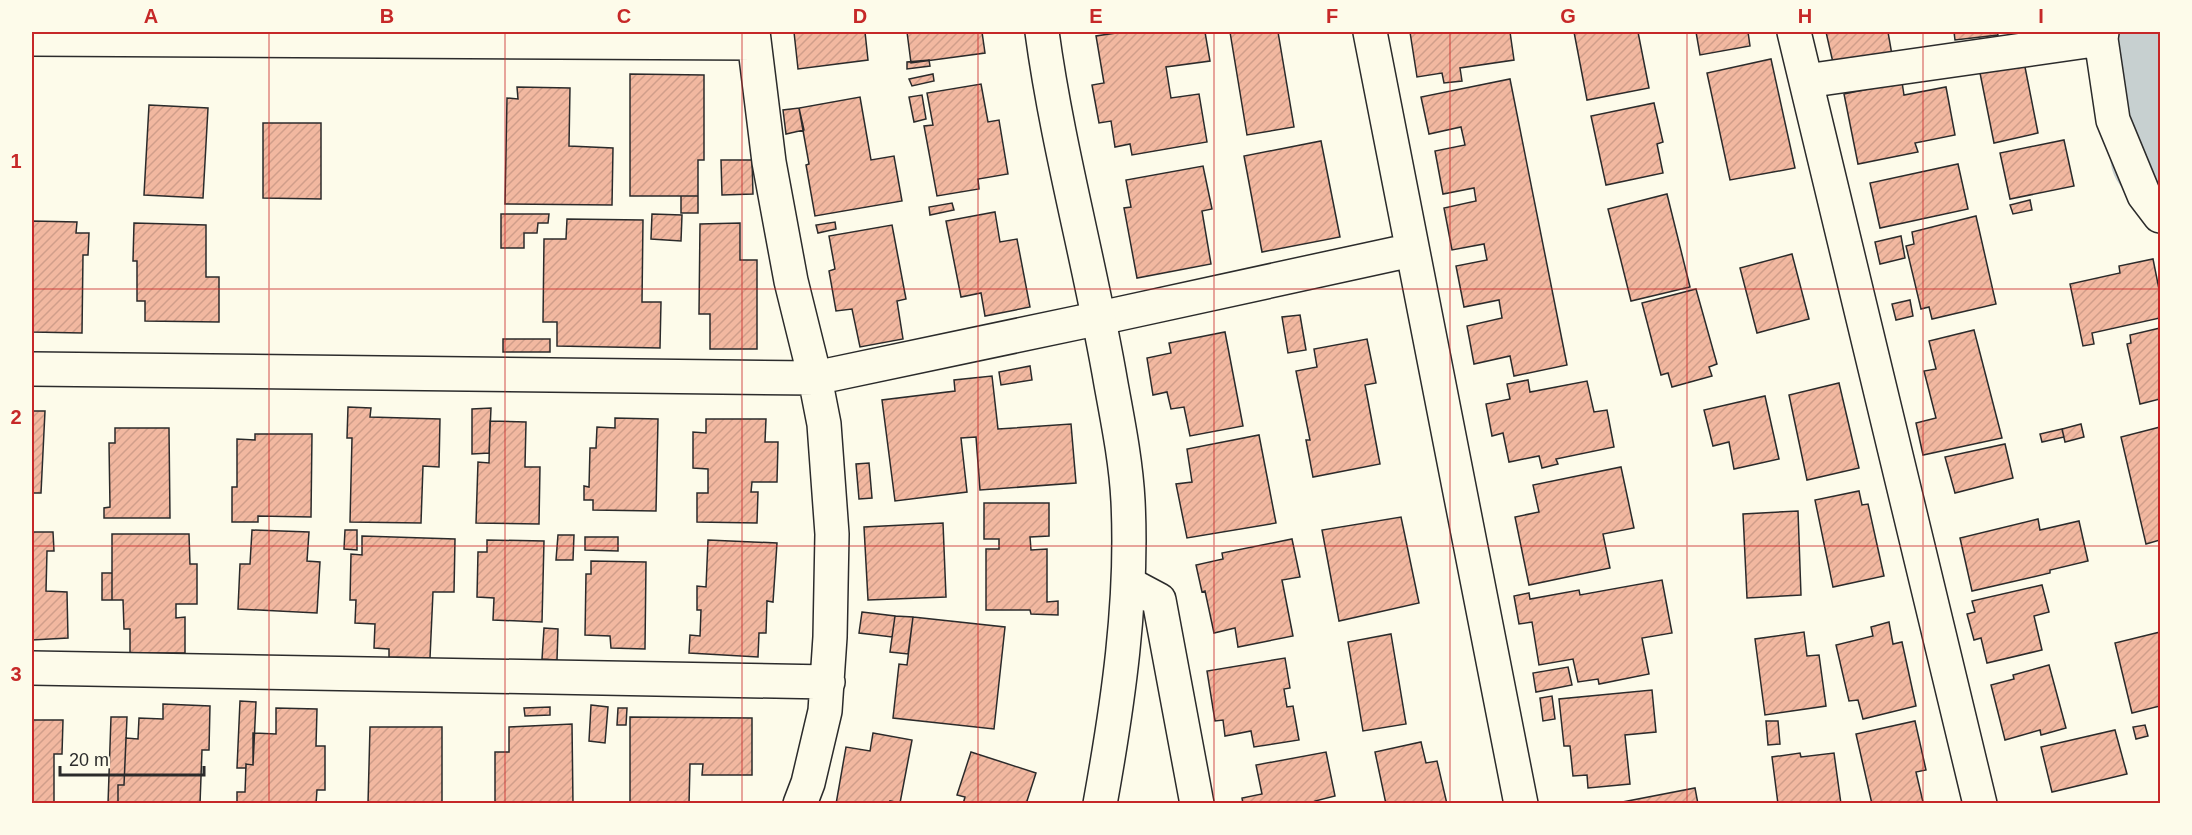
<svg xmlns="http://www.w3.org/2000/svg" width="2192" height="835" font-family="Helvetica,sans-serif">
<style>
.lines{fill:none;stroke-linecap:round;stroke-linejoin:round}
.river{stroke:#c7d0d0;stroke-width:87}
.building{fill:url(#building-hatch);stroke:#2b2b2b;stroke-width:1.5}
.minor-casing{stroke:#2b2b2b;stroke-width:36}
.tertiary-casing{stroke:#2b2b2b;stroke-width:36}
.minor{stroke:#fdfbea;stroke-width:33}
.tertiary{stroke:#fdfbea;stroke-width:33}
.grid{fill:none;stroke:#c62828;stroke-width:1.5;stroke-opacity:0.55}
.neatline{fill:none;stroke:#c62828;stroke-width:2}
.grid-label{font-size:20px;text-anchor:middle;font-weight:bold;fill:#c62828}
</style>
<defs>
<pattern id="building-hatch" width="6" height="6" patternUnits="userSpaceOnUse" patternTransform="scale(1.5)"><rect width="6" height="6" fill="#f2b8a0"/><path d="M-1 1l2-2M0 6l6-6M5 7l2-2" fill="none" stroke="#d09e8a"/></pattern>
</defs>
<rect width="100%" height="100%" fill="#fdfbea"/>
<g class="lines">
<path class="river" d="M2134,32L2133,39L2154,158L2160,166"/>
</g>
<path class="building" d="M794,32H865L868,60L798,69Z
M907,32H982L985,53L911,63Z
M1123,32H1205L1210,61L1166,67L1171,98L1199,94L1207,142L1132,155L1130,144L1115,147L1111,121L1099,123L1092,85L1104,83L1096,36Z
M1230,32H1278L1294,127L1247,135Z
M1410,32H1510L1514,60L1460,68L1462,81L1444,83L1442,73L1417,77Z
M1574,32H1638L1649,88L1587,100Z
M1696,32H1748L1750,46L1700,55Z
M1826,32H1888L1892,55L1834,67Z
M1954,32H1997L1998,35L1955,40Z
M1771,59L1795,168L1730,180L1707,73Z
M929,60L930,66L907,69V62Z
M2024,62L2038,133L1994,143L1980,73Z
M630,74L704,75V160H698V196H630Z
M933,74L934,81L912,86L909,79Z
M1510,79L1567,365L1514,376L1510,356L1474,364L1467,326L1502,318L1499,300L1464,307L1456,266L1487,260L1484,244L1452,250L1444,208L1476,201L1474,188L1443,194L1435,151L1465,145L1461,127L1429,134L1421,97Z
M1902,82L1904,95L1946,87L1955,135L1915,143L1918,152L1858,164L1844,94Z
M981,84L988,122L999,120L1008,174L978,179L979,189L937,196L924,126L933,125L927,93Z
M517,87L570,88L569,146L613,148L612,205L505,204L507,98L518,99Z
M922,95L926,119L914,122L909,97Z
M860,97L871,160L894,156L902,201L815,216L806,165L809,164L799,108Z
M1654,103L1663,142L1657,144L1663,173L1606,185L1591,116Z
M149,105L208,108L203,198L144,195Z
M799,108L804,130L786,134L783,110Z
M263,123H321V199L263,198Z
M2064,140L2074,186L2010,199L2000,153Z
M1321,141L1340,237L1262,252L1244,156Z
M721,160H752L753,194L722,195Z
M1958,164L1968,209L1880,228L1870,183Z
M1203,166L1212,209L1202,211L1211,264L1137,278L1124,208L1131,207L1126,180Z
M1667,194L1690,287L1631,301L1608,209Z
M681,196H698V213H681Z
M2030,200L2032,210L2013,214L2010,205Z
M952,203L954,210L930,215L929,207Z
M995,212L1000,242L1017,239L1030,307L985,316L981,293L961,297L946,221Z
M501,214H549L548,223H538L537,233H524V248H501Z
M652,214L682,215L681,241L651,239Z
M1976,216L1996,304L1932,319L1929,307L1921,309L1906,246L1914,244L1912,232Z
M567,219L643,220L642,302H661L660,348L557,346V322H543L544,239H566Z
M32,221L77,222L76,233H89L88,255H83L82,333L32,332Z
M835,222L836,229L818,233L816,225Z
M134,223L206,225V277H219V322L145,321V301H137V261H133Z
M740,223V260H757V349H710V314H699L700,224Z
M892,225L906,299L897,301L903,339L860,347L852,309L836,311L829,271L835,269L829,236Z
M1901,236L1905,258L1880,264L1875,242Z
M1792,254L1809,319L1757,333L1740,268Z
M2153,259L2160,294V318L2092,333L2094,344L2083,346L2070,284L2120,273L2119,266Z
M1696,289L1717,364L1709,367L1712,376L1672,387L1668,373L1661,375L1642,303Z
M1910,300L1913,316L1896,320L1892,304Z
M1300,315L1306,350L1288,353L1282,317Z
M2160,328V399L2140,404L2127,344L2131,343L2130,335Z
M1974,330L2002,438L1923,455L1916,423L1936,418L1924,371L1936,369L1929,341Z
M1225,332L1243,426L1190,436L1184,407L1171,409L1167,392L1153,395L1147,358L1171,353L1169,343Z
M503,339H550V352H503Z
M1367,339L1376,383L1365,385L1380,464L1313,477L1306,440H1310L1296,371L1317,367L1314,349Z
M1030,366L1032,380L1001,385L999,372Z
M992,376L998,429L1071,424L1076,483L980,490L976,437L961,438L967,492L895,501L882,400L955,391L954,380Z
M1528,380L1530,392L1587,381L1594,412L1607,410L1614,447L1556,459L1558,464L1542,468L1539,456L1509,462L1503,433L1492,436L1486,404L1510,399L1507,384Z
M1839,383L1859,468L1807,480L1789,395Z
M1765,396L1779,459L1734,469L1729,442L1713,446L1704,410Z
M348,407L371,408L370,417L440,419L439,467L423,466L421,523L350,522L352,438H347Z
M491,408L489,453L472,454V409Z
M32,411H45L41,493H32Z
M615,418L658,419L656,511L593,510V500H584V486L589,487L590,448H596L597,427L615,428Z
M706,419H766L765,442H778L777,482H752L751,492H758L757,523L697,522V493H708V469L693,468V432L706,433Z
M490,421L526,422L525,467H540L539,524L476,523L478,462L489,463Z
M2081,424L2084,437L2065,442L2062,429Z
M2160,427V540L2146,544L2121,437Z
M115,428H169L170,518H104V508L110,507L109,443H115Z
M2062,429L2064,437L2042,442L2040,434Z
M255,434H312L311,517L258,516V522H232V487H237V439L255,440Z
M1259,435L1276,523L1187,538L1176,484L1192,482L1187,449Z
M2005,444L2013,478L1955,493L1945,457Z
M869,463L872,498L859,499L856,464Z
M1621,467L1634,528L1603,534L1610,568L1529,585L1515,517L1539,512L1533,485Z
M1859,491L1862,505L1868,504L1884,576L1833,587L1815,500Z
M984,503H1049V536L1030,537L1031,550L1047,549V602L1058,601V615L1031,614L1030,610H986V549H999V539H984Z
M1798,511L1801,595L1747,598L1743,514Z
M1401,517L1419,603L1339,621L1322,530Z
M2038,519L2040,530L2079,521L2088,561L2050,570V573L1972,591L1960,538Z
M943,523L946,597L868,600L864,527Z
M252,530L309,532L307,561L320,562L317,613L238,609L240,564H250Z
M345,530H357V550L344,549Z
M32,532H53L54,551H47L46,591L67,592L68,638L32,640Z
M112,534H189L190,564H197V604H176V618L185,617V653H130V629H124L123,600H112Z
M558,535H574L573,560H556Z
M362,536L455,539L454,592H433L430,658L389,657V649L374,648L375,624L355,623L356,600H350L351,554L362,555Z
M585,537H618V551L585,550Z
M1292,539L1300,577L1282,580L1293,636L1238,647L1235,628L1214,633L1205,591L1202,592L1196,565L1223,559L1222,553Z
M487,540L544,541L542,622L493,620L494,598L477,597L478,552H487Z
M708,540L777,543L773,602L767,601L766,633H759L758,657L689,653L690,635L700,636L701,610H697V586L706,587Z
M591,561L646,562L645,649L611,648L610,636L585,635L586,574H591Z
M102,573H112V600H102Z
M1662,580L1672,633L1642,638L1649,674L1599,684L1598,679L1578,682L1573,659L1539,665L1532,622L1519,624L1514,596L1529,593L1530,599L1579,590L1580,595Z
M2042,585L2049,612L2034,616L2042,650L1987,663L1981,638L1974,640L1967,614L1975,612L1972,601Z
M862,612L895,616L892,637L859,633Z
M895,616L913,617L908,654L890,652Z
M913,617L1005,627L994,729L893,718L899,664L907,665Z
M1889,622L1893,644L1902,642L1916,706L1863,719L1858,700L1849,701L1836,645L1873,636L1871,627Z
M544,628L558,629L557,660L542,659Z
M1804,632L1807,656L1819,655L1826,706L1765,715L1755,639Z
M2160,632V706L2132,713L2115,643Z
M1391,634L1406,724L1363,731L1348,642Z
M1285,658L1290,688L1284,689L1287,707L1293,706L1299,740L1254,747L1251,731L1225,736L1223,720L1215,721L1207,671Z
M2049,665L2066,728L2041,735L2040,730L2005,740L1991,685L2014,679L2013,675Z
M1568,667L1572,685L1536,692L1533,673Z
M1652,690L1656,732L1625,735L1630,784L1588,788L1587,775L1573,776L1570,746H1564L1559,699Z
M1552,696L1555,719L1543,721L1540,698Z
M240,701L256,702L253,765L246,764V768H237Z
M163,704L210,706L209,750H202L200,804H118V785H124L126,738L138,739L139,718L163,719Z
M591,705L608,707L605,743L589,741Z
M550,707V715L525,716L524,708Z
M276,708L317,709L316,746H325V790H317L316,804H237V792H245L246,764L253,765V733L276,734Z
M618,708H627L626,725H617Z
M111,717H127L124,785H118V804H108Z
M630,717L752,718V775H702L703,764H690L689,804H630Z
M32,720H63L62,754H54V804H32Z
M1766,721H1778L1780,744L1768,745Z
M1915,721L1926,770L1916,772L1923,802L1872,804L1856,734Z
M572,724L573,804H495V752H509V727Z
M2145,725L2148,736L2136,739L2133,727Z
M370,727H442V804H368Z
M2115,730L2127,774L2052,792L2041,747Z
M873,733L912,740L900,803L890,801V804H836L846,747L870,751Z
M1421,742L1426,763L1437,761L1447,804H1386L1375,752Z
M971,752L1036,773L1026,804H963L965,797L957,795Z
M1326,752L1335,796L1315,801V804H1243L1242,798L1262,794L1256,765Z
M1800,753L1801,757L1834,753L1841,804H1778L1772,757Z
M1695,788L1698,804H1612Z"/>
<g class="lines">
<g class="minor-casing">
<path id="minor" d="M753,32L769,162L791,281L815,378L824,424L832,534L830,637L825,711L808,783L800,804
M1370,32L1521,804
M1794,32L1980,804
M2102,32L2101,39L2113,120L2144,195L2160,216
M32,39L754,43
M1806,81L2101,39
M32,369L815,378L1100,318L1412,250
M1129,584L1159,600L1197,804
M32,668L828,682"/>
</g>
<g class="tertiary-casing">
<path id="tertiary" d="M1042,32C1058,150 1091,266 1111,384C1118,422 1126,462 1128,501C1133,602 1118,704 1100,804"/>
</g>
<use href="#minor" class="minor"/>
<use href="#tertiary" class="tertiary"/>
</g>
<path class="grid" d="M269,32V804M505,32V804M742,32V804M978,32V804M1214,32V804M1450,32V804M1687,32V804M1923,32V804M32,289H2160M32,546H2160"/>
<rect width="2192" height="835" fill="none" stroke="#fdfbea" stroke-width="66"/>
<path d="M60 766v9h144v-9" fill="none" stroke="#2b2b2b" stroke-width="3"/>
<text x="69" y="766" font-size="18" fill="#2b2b2b" stroke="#fdfbea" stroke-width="4.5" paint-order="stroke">20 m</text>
<rect x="33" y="33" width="2126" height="769" class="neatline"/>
<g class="grid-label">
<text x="151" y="23">A</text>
<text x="387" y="23">B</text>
<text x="624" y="23">C</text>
<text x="860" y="23">D</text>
<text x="1096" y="23">E</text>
<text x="1332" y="23">F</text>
<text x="1568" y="23">G</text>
<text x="1805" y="23">H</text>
<text x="2041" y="23">I</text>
<text x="16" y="168">1</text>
<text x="16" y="424">2</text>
<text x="16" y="681">3</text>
</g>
</svg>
